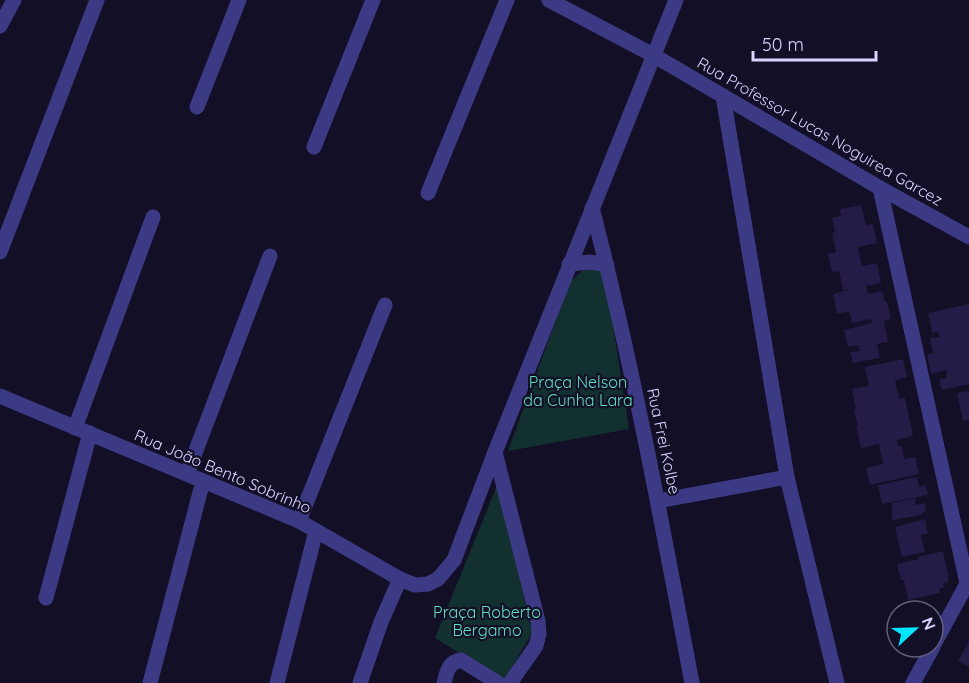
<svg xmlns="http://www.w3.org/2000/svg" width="969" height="683" viewBox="0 0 969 683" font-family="Quicksand,sans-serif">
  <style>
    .green { fill: #12302f }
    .building { fill: #241b47 }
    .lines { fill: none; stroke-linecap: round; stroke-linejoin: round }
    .street { stroke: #3d3a85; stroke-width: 15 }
    .labels { text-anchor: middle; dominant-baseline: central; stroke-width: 4.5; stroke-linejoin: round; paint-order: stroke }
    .street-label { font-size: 16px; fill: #d9d4ff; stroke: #130f26 }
    .park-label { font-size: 16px; fill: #5fe0c0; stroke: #130f26 }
  </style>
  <rect width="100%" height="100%" fill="#130f26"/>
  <g class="green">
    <path d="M592,267L605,273L629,429L508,451L570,282L582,271Z"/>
    <path d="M498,483L532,633L504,681L435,638Z"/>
  </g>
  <g class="building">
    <path d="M861,205L866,225L873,224L877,243L858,247L862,266L877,263L881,283L866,286L868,294L882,291L885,302H887L891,319L884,321L888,342L877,344L880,358L853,363L850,352L860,351L858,345L848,347L844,330L872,323L871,319L852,323L849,311L837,314L833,294L851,289L843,290L839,271L832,272L828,254L836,252L832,233L835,232L832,218L841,216L840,209Z"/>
    <path d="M969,304V384L942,390L939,379L947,378L946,370L931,374L927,354L940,351L933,352L930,338L940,337L938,332L932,333L928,313Z"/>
    <path d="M903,359L907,377L895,380L899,399L905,398L913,436L897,440L898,446H902L904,459L915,457L919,474L870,485L866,468L883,464L879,444L861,448L856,427H858L854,409H856L852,389L869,386L865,367Z"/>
    <path d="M969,391V420L963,421L957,393Z"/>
    <path d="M917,477L919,487L926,485L928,495L882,504L878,485Z"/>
    <path d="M916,498L915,505L925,503L926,512L922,513V515L892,520V503Z"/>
    <path d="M925,519L928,534L921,535L925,552L902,557L895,527Z"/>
    <path d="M943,551L949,581L943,583L944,588L939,589L940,593L908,600L904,580H901L897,564L919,559L918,557Z"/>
    <path d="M969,641V667L958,661Z"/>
  </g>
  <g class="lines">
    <g class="street">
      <path d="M549,0L653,55L880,188L969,237"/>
      <path d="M0,26L14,0"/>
      <path d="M723,96L787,477L837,683"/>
      <path d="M197,107L239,0"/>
      <path d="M314,147L373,0"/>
      <path d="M880,188L967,583"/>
      <path d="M428,193L507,0"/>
      <path d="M592,208C633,365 662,524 692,683"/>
      <path d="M0,252L97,0"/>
      <path d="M569,264L591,262L607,265"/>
      <path d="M0,396L299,521L400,579L415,585L428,584L438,579L454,560L495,452L676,0"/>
      <path d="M75,428L153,217"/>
      <path d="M495,452L538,621L539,634L536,646L510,683"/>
      <path d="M187,474L270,256"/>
      <path d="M658,501L787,477"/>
      <path d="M299,521L385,305"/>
      <path d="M46,598L90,433"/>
      <path d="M933,646L969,580"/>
      <path d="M150,683L203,481"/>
      <path d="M277,683L316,531"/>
      <path d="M360,683L381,622L400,579"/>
      <path d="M444,683C447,672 448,662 461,660L498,683"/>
      <path d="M913,683L933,647"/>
    </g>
  </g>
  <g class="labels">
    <g class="street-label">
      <text transform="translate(820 131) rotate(30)">Rua Professor Lucas Noguirea Garcez</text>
      <text transform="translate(664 441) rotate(78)">Rua Frei Kolbe</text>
      <text transform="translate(223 471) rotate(23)">Rua João Bento Sobrinho</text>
    </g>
    <g class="park-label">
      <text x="578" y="382">Praça Nelson<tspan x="578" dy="18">da Cunha Lara</tspan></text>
      <text x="487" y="612">Praça Roberto<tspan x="487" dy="18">Bergamo</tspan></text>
    </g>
  </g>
  <g transform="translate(915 629) rotate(68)"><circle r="28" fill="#130f26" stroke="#625e7d" stroke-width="1.5"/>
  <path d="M0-4.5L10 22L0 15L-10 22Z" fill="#00e5ff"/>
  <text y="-9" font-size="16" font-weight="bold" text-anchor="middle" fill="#d9d4ff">N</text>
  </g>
  <path d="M753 51v9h123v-9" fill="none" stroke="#d9d4ff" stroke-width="3"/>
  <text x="762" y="51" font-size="18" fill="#d9d4ff" stroke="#130f26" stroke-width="4.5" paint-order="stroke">50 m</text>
</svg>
